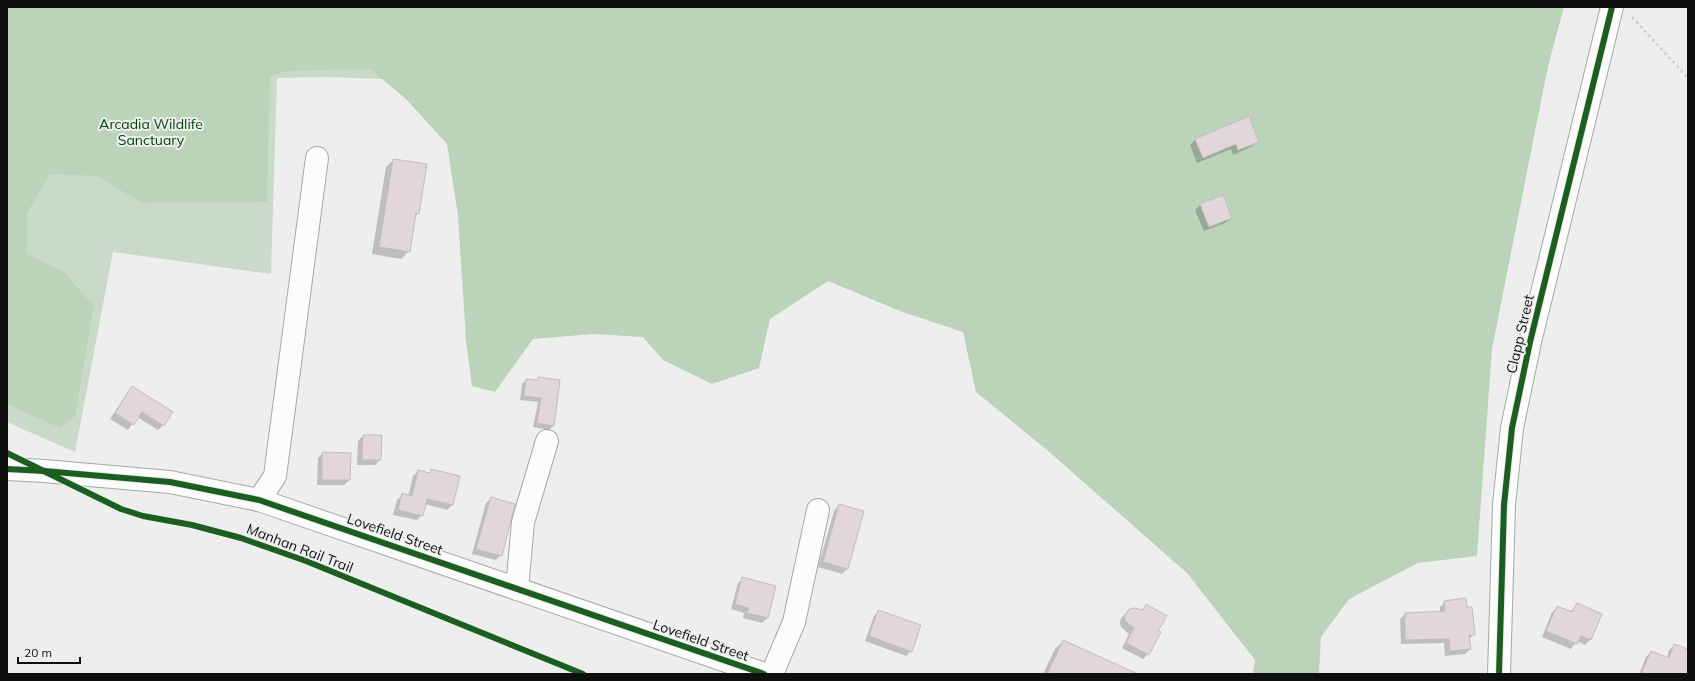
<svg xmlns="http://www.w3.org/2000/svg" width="1695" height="681" viewBox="0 0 1695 681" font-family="Mulish,sans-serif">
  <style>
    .green { fill: #c9dbc8 }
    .forest { fill: #bbd4b9 }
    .shadow { fill: #0003 }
    .building { fill: #e2d6da; stroke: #bfbfbf }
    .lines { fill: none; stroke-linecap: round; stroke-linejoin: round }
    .minor-casing { stroke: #a7a7a7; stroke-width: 24 }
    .path { stroke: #cecece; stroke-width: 2.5; stroke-dasharray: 3 3; stroke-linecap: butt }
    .minor { stroke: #fcfcfc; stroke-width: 22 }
    .cycleway-casing { stroke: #edeeef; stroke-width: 8 }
    .cycleway { stroke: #1b5e20; stroke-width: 6 }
    .labels { text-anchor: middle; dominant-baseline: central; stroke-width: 4; stroke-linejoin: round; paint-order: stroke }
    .park-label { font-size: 14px; fill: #004401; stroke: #edeeef }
    .street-label { font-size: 14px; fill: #0f0f10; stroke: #edeeef }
  </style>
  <rect width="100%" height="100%" fill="#eee"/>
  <path class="green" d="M7,7L585,87L327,77L277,78L271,274L113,252L75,452L7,422Z"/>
  <path class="forest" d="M7,7H1564L1548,66L1492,349L1477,556L1418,563L1349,599L1321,637L1319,674H1253L1255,660L1187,573L1047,450L976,392L963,332L900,311L828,281L770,319L759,368L712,384L663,360L643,337L593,334L533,339L495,392L472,386L466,341L458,215L447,144L406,99L370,69L286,71L270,76L267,202L142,203L97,176L50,174L27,213V254L64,272L94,306L75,416L60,428L7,404Z"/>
  <g class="shadow">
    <path d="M1248,118L1258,141L1253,146L1233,155L1231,149L1197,163L1190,145L1195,140Z"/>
    <path d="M393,160L418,213L414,217L409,251L401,259L372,254L386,167Z"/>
    <path d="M1200,205L1231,218L1225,223L1204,231L1195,210Z"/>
    <path d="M539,378L554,425L549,430L533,427L538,402L520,400L522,384L526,380L536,381Z"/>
    <path d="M132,388L163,425L158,430L137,417L128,430L110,419L127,393Z"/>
    <path d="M363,436H380V460L375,465H357L358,441Z"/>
    <path d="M323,453L350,454L349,480L344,485H317L318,458Z"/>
    <path d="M432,470L452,505L447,510L425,504L422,515L417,520L393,515L397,500L402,495L408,496L413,476L418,471L429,473Z"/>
    <path d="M491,498L501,555L496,560L472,554L486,503Z"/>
    <path d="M839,505L863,512L847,569L842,574L818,567L834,511Z"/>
    <path d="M743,578L775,587L767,618L762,623L743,618L744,613L731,609L738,583Z"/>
    <path d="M1445,602L1466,609L1474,634L1469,639L1470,649L1465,654L1445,656L1444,643L1401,644L1400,619L1405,614L1440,612V607Z"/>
    <path d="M1577,604L1601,614L1590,640L1585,645L1577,641L1571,649L1542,637L1552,612L1558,607L1570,612Z"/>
    <path d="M1146,605L1157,631L1148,654L1143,659L1122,648L1129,634L1121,627L1120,623L1121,618L1126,613L1134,609L1141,611Z"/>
    <path d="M879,611L911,651L906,656L865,641L874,616Z"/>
    <path d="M1063,641L1108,674H1043L1055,649Z"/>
    <path d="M1675,645L1688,650V674H1639L1646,657L1651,652L1667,658L1669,650Z"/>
  </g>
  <g class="building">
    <path d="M1249,116L1259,142L1238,150L1236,144L1203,158L1195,139Z"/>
    <path d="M393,159L427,164L419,214L416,213L410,252L379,247Z"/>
    <path d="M1223,195L1232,218L1209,227L1200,204Z"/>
    <path d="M538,377L560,380L554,426L537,423L541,398L524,396L526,379L538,380Z"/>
    <path d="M132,386L173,412L164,426L142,412L134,425L115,413Z"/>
    <path d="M363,435H382L381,460H362Z"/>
    <path d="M322,452L351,453L350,480H322Z"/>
    <path d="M431,469L460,476L453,505L427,499L423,516L398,510L402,493L412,496L418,470L430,473Z"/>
    <path d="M491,497L515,504L502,556L476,549Z"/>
    <path d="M839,504L864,511L848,569L823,562Z"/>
    <path d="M742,577L776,586L768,618L747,613L749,608L735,604Z"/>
    <path d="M1466,598L1467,607H1472L1475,635H1469L1471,649L1450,651L1449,639L1405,640V613L1445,611L1444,601Z"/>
    <path d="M1577,603L1602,614L1591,640L1581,636L1577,644L1546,631L1557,606L1572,612Z"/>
    <path d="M1146,604L1167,616L1158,631L1161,632L1149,655L1126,643L1134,628L1126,622L1124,617L1129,609L1134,608L1143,610Z"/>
    <path d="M878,610L921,625L912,652L869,636Z"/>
    <path d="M1063,640L1138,674H1047Z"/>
    <path d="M1674,644L1688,649V674H1641L1651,651L1669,658Z"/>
  </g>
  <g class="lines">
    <g class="minor-casing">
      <g id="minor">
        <path d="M7,469L44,471L170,482L259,500L764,674"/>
        <path d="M259,500L275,476L317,158"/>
        <path d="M517,589L523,522L547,441"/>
        <path d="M772,674L794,622L818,510"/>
        <path d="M1499,674L1504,505L1512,428L1530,342L1612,7"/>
      </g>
    </g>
    <path class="path" d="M1632,17L1688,78"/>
    <use href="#minor" class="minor"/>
    <g class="cycleway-casing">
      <g id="cycleway">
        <path d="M7,453L121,509L143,516L192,525L241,538L306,561L583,674"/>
        <path d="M7,469L44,471L170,482L259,500L764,674"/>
        <path d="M1499,674L1504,505L1512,428L1530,342L1612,7"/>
      </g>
    </g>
    <use href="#cycleway" class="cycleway"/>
  </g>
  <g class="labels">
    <g class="park-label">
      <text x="151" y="124">Arcadia Wildlife<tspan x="151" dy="16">Sanctuary</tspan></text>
    </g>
    <g class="street-label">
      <text transform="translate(1520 334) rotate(-77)">Clapp Street</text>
      <text transform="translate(395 534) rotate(19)">Lovefield Street</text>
      <text transform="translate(300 548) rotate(21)">Manhan Rail Trail</text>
      <text transform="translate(701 640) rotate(19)">Lovefield Street</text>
    </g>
  </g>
  <rect width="1695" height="681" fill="none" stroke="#0f0f10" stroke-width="16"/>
  <path d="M18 657v6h62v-6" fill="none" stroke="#0f0f10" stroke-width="2"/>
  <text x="24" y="657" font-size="12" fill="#0f0f10" stroke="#edeeef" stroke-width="3" paint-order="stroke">20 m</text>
</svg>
